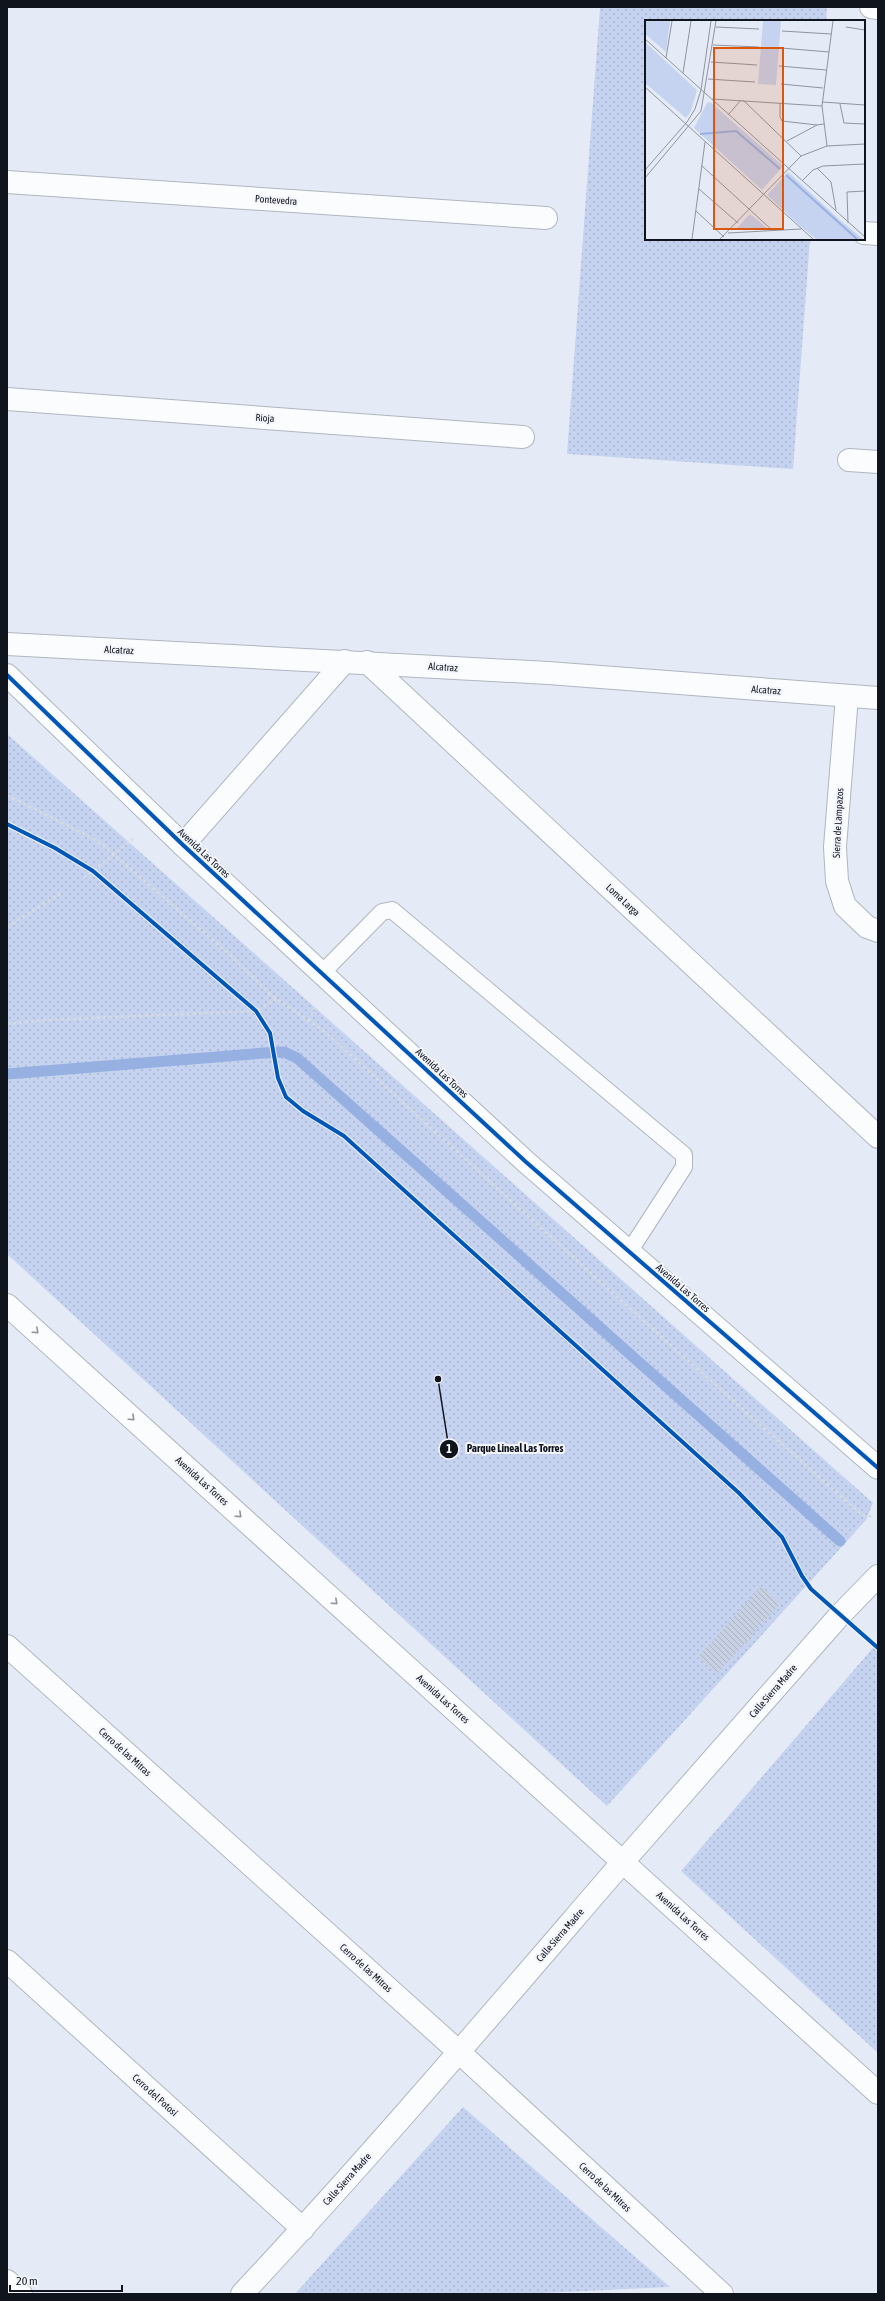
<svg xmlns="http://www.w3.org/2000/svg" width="885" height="2301" viewBox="0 0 885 2301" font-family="'Asap Condensed',sans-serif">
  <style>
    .park { fill: url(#park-dots) }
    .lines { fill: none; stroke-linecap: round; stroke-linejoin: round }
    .stream { stroke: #97b0e2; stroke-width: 11 }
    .building { fill: url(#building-back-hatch) }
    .lane-casing { stroke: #b0b6bf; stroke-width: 18 }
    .street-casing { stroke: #b0b6bf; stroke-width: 24 }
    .secondary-casing { stroke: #b0b6bf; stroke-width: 24 }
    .path { stroke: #d8dbde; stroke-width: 2.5; stroke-dasharray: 3 3; stroke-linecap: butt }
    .lane { stroke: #fbfcfe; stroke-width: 16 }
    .street { stroke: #fbfcfe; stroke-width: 22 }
    .secondary { stroke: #fbfcfe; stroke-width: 22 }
    .cycleway-casing { stroke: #f3f5fb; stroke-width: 6 }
    .cycleway { stroke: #0057b8; stroke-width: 4 }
    .oneway { stroke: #919499 }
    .labels { text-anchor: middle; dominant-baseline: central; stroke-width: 4; stroke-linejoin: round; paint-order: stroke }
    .street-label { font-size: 10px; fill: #0f141d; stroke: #f3f5fb }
    .inset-river { fill: none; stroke: #97b0e2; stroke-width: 2 }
    .inset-road { fill: none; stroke: #8f959f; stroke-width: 1 }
    .view { fill: #dd560d; fill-opacity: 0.15; stroke: #dd560d; stroke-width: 2 }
    .inset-edge { fill: none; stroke: #0f141d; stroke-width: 2 }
    .leader { fill: none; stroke: #0f141d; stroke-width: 1.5 }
    .callout-dot { fill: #0f141d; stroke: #f3f5fb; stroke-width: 1.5 }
    .mark-label { font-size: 12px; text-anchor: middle; font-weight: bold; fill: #fff }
    .callout-label { font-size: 11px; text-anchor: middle; font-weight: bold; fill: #0f141d; stroke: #f3f5fb; stroke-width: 4; stroke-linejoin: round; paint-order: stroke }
  </style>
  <defs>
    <pattern id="park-dots" width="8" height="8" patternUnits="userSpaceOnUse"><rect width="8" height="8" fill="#c5d3f0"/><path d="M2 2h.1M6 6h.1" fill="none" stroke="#a8b4cd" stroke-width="1.8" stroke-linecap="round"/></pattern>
    <pattern id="building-back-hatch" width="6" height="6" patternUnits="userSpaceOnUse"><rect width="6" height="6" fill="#c7d1e3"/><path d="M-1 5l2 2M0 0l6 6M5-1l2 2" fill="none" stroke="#aab3c2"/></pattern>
  </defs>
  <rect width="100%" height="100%" fill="#e5ebf6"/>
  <g class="park">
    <path d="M600,7H827L826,21H646V239H810L793,469L567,454Z"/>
    <path d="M7,734L873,1503L866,1520L607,1806L7,1254Z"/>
    <path d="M878,1642V2053L681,1871Z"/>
    <path d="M463,2107L670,2287L520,2294H295Z"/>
  </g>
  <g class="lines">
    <path class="stream" d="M7,1074L264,1053L284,1052L297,1058L840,1541"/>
  </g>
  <path class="building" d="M761,1586L781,1603L717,1674L698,1657Z"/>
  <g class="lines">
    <g class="lane-casing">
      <path id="lane" d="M322,973L382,912L392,910L684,1155V1167L629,1252"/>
    </g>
    <g class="street-casing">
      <g id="street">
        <path d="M871,7L878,8"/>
        <path d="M7,182L546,218"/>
        <path d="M864,233L878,234"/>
        <path d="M7,399L523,437"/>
        <path d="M849,460L878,462"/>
        <path d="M7,644L548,673L878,698"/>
        <path d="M367,662L878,1137"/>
        <path d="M847,696L835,847L837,881L845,906L867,927L878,931"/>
        <path d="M183,845L345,661"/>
        <path d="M7,1646L459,2052L722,2294"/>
        <path d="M7,1961L303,2229"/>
        <path d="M7,2281L21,2294"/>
        <path d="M242,2294C372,2155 496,2009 621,1864C693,1781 767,1698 840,1615L878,1576"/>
      </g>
    </g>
    <g class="secondary-casing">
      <g id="secondary">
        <path d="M7,675L183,845L526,1162L878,1468"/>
        <path d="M7,1305L878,2093"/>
      </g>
    </g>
    <g class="path">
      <path d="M7,795L92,838L104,846L229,954L272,996L324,1031L354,1058L649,1326L862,1515L874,1517"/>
      <path d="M84,878L133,839"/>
      <path d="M7,927L63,892"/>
      <path d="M309,1021L314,1008"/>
      <path d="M7,1024L45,1020L256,1011L276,999"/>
    </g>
    <use href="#lane" class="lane"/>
    <use href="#street" class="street"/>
    <use href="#secondary" class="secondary"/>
    <g class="cycleway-casing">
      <g id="cycleway">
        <path d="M7,675L183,845L526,1162L878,1468"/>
        <path d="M7,824L55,848L93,871L256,1011L270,1033L278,1078L286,1097L303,1111L344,1136L739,1493L782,1537L802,1576L811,1589L878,1648"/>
      </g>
    </g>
    <use href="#cycleway" class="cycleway"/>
  </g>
  <defs><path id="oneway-chevron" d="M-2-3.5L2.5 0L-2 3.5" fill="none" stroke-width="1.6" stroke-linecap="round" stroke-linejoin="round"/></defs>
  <g class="oneway">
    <use href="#oneway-chevron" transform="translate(36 1331) rotate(42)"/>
    <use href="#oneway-chevron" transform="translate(132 1418) rotate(42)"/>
    <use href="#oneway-chevron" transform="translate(239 1515) rotate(42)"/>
    <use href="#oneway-chevron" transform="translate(335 1602) rotate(42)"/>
  </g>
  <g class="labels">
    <g class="street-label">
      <text transform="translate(276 200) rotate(4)">Pontevedra</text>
      <text transform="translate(265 418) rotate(4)">Rioja</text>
      <text transform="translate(119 650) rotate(3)">Alcatraz</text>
      <text transform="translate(443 667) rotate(4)">Alcatraz</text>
      <text transform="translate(766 690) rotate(4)">Alcatraz</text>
      <text transform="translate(838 823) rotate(-87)">Sierra de Lampazos</text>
      <text transform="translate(204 853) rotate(43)">Avenida Las Torres</text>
      <text transform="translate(623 900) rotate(43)">Loma Larga</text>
      <text transform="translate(442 1073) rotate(43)">Avenida Las Torres</text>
      <text transform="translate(683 1288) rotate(41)">Avenida Las Torres</text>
      <text transform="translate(202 1481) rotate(42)">Avenida Las Torres</text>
      <text transform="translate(773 1691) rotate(-49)">Calle Sierra Madre</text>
      <text transform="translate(443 1699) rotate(42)">Avenida Las Torres</text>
      <text transform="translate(125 1752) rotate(42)">Cerro de las Mitras</text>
      <text transform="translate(683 1916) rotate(42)">Avenida Las Torres</text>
      <text transform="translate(560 1935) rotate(-49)">Calle Sierra Madre</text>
      <text transform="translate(366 1968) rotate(42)">Cerro de las Mitras</text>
      <text transform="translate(155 2095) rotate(42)">Cerro del Potosí</text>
      <text transform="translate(347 2179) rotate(-48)">Calle Sierra Madre</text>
      <text transform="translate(605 2187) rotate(43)">Cerro de las Mitras</text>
    </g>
  </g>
  <g transform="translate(645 20)">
    <rect width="220" height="220" fill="#e5ebf6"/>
    <path d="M0,1H25L21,32L0,14ZM118,1H136L131,65L113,64ZM0,22L52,70L46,91L41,98L0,63ZM65,82L138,146L117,170L49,108L62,83ZM143,152L196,201L218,219H171L155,206L122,175ZM105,194L122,208L91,209Z" fill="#c5d3f0"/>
    <path class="inset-river" d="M55,114L91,111L135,149M141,155L212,219"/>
    <path class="inset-road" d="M71,7L114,9M201,7L220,10M137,11L186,14M0,19L220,217M68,25L114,27M136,28L184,32M21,38L27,1M66,42L112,45M134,46L181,50M38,53L46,1M63,59L110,62M136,64L178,68M0,67L168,219M67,79L177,86M98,80L156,136M177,82L220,85M135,83V97L137,101L172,105M195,84L199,103L220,104M83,95L96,80M142,121L172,105L179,104M182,126L177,86L188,1M57,146L127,210M172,148L186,162L191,190M0,150L42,102L50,89L56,70L66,1M0,158L56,91L71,1M157,161L168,150L178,146L220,144M54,169L93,203M51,191L79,217M203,203L202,172L220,171M83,213L156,209M47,219L60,122M75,219L156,136L182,126L220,124"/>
    <path class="view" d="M69,28H138V209H69Z"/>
    <rect width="220" height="220" class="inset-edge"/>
  </g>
  <path class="leader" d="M438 1379L449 1449"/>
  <g class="callout-dot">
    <circle cx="438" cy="1379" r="4"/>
    <circle cx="449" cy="1449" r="10"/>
  </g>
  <g class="mark-label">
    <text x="449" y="1453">1</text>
  </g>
  <g class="callout-label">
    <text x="515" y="1452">Parque Lineal Las Torres</text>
  </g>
  <rect width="885" height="2301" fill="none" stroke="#0f141d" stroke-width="16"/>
  <path d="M10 2285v6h112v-6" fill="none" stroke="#0f141d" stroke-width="2"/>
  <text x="16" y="2285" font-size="12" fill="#0f141d" stroke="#f3f5fb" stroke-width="3" paint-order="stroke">20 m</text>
</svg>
